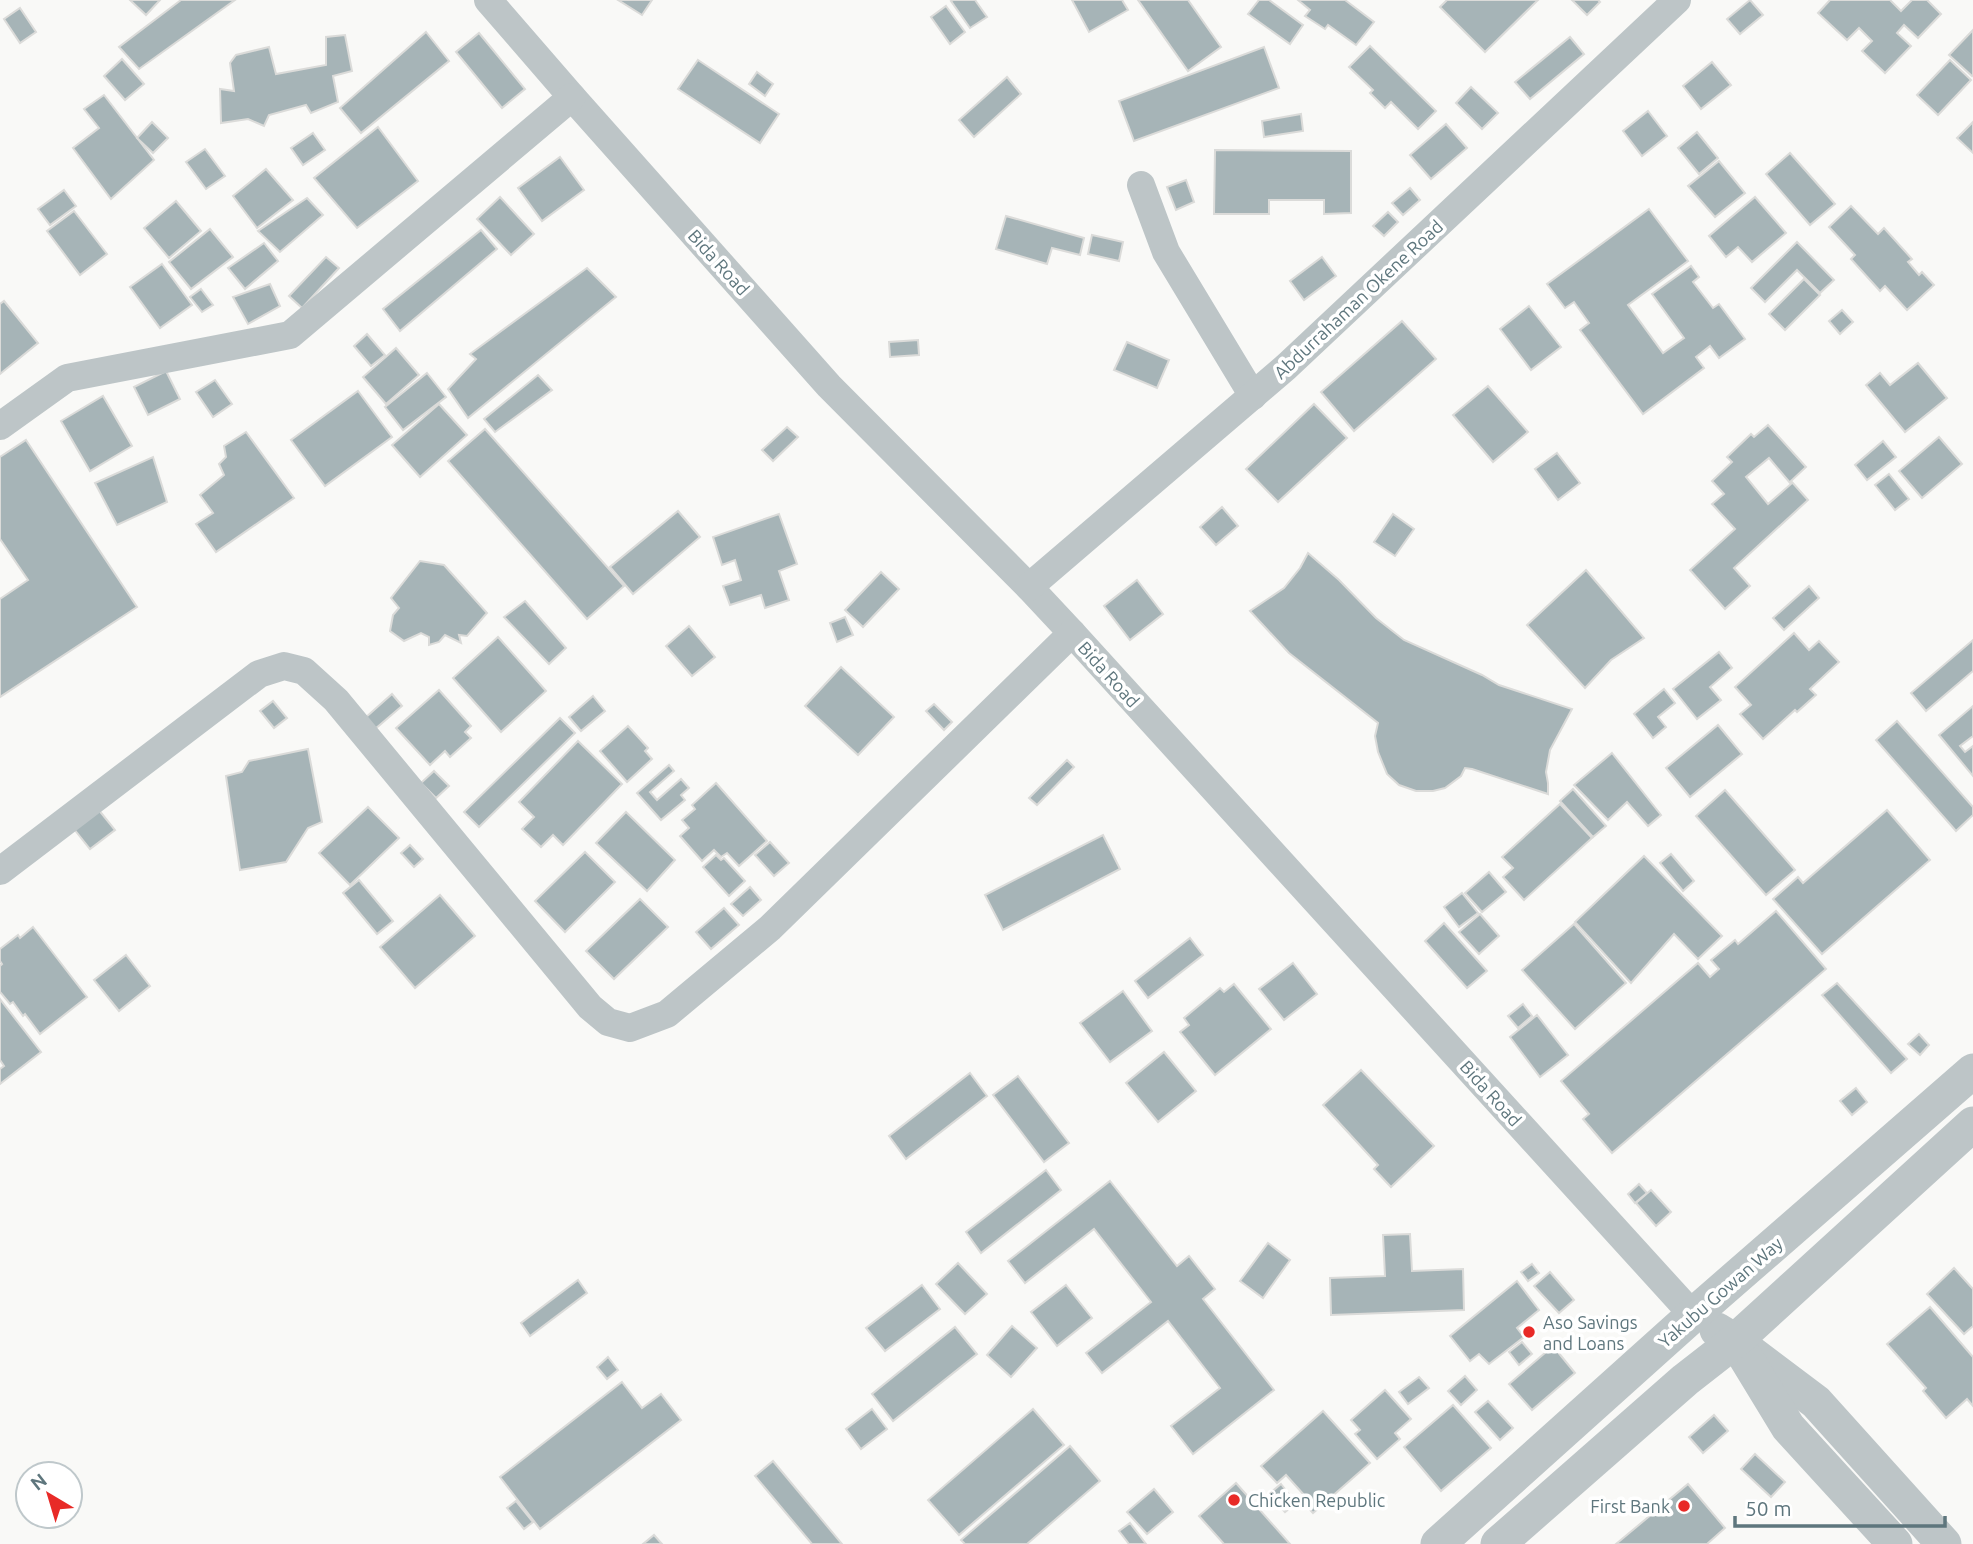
<svg xmlns="http://www.w3.org/2000/svg" width="1973" height="1544" viewBox="0 0 1973 1544" font-family="Ubuntu,sans-serif">
  <style>
    .building { fill: #a6b4b7; stroke: #dbdbd9; stroke-width: 2; fill-rule: evenodd }
    .lines { fill: none; stroke-linecap: round; stroke-linejoin: round }
    .minor { stroke: #bdc5c7; stroke-width: 28 }
    .tertiary { stroke: #bdc5c7; stroke-width: 35 }
    .poi-dot { fill: #e82a27; stroke: #fff; stroke-width: 2.5 }
    .labels { text-anchor: middle; dominant-baseline: central; stroke-width: 7; stroke-linejoin: round; paint-order: stroke }
    .street-label { font-size: 18px; fill: #5e767d; stroke: #fff }
    .poi-label { font-size: 18px; fill: #5e767d; stroke: #fff; text-anchor: start }
  </style>
  <rect width="100%" height="100%" fill="#f9f9f7"/>
  <g class="building">
    <path d="M130,0H160L146,15Z"/>
    <path d="M181,0H235L139,69L119,47Z"/>
    <path d="M618,0H652L642,15Z"/>
    <path d="M953,0H975L987,17L970,28L951,1Z"/>
    <path d="M1072,0H1122L1128,10L1089,32Z"/>
    <path d="M1138,0H1188L1221,47L1188,71Z"/>
    <path d="M1259,0H1269L1303,25L1290,44L1248,14Z"/>
    <path d="M1298,0H1345L1374,22L1356,45L1328,25L1325,29L1305,16L1310,10Z"/>
    <path d="M1447,0H1538L1485,52L1440,7Z"/>
    <path d="M1572,0H1598L1600,2L1587,15Z"/>
    <path d="M1750,0L1763,15L1740,34L1727,19Z"/>
    <path d="M1830,0H1890L1901,11L1912,0H1927L1941,14L1918,38L1904,25L1897,33L1911,46L1885,73L1862,51L1872,41L1859,28L1847,40L1818,13Z"/>
    <path d="M946,6L965,32L950,44L931,17Z"/>
    <path d="M20,8L36,32L20,43L4,19Z"/>
    <path d="M1973,30V75L1972,76L1949,55Z"/>
    <path d="M426,32L449,61L361,133L340,108Z"/>
    <path d="M479,33L525,89L502,108L456,52Z"/>
    <path d="M345,35L352,71L333,76L338,102L311,113L306,105L269,115L264,126L248,119L221,123L220,89L234,91L230,63L236,55L269,47L276,74L326,65V37Z"/>
    <path d="M1570,37L1584,54L1530,99L1515,82Z"/>
    <path d="M1370,46L1436,111L1418,129L1391,102L1385,108L1370,93L1373,90L1349,67Z"/>
    <path d="M1264,47L1279,88L1134,141L1119,101Z"/>
    <path d="M122,59L144,84L125,100L104,76Z"/>
    <path d="M698,60L779,114L760,143L678,89Z"/>
    <path d="M1950,60L1971,80L1938,115L1917,95Z"/>
    <path d="M1712,62L1731,85L1701,109L1683,86Z"/>
    <path d="M757,72L773,84L765,96L749,84Z"/>
    <path d="M1007,77L1021,94L974,137L959,120Z"/>
    <path d="M1471,87L1498,113L1482,129L1456,103Z"/>
    <path d="M104,95L154,160L111,199L73,148L99,128L84,109Z"/>
    <path d="M1648,111L1667,136L1642,156L1623,131Z"/>
    <path d="M1301,114L1303,131L1264,137L1262,121Z"/>
    <path d="M152,122L168,138L153,153L137,138Z"/>
    <path d="M1973,122V153L1957,138Z"/>
    <path d="M1446,124L1467,148L1431,179L1410,155Z"/>
    <path d="M378,127L418,181L357,228L314,178Z"/>
    <path d="M1697,132L1718,158L1699,174L1678,148Z"/>
    <path d="M313,133L325,150L303,165L291,148Z"/>
    <path d="M205,149L225,176L206,189L186,162Z"/>
    <path d="M1215,150L1351,151V213L1324,214V200H1269V214H1214Z"/>
    <path d="M1790,153L1835,204L1810,225L1766,174Z"/>
    <path d="M560,157L584,190L542,221L518,188Z"/>
    <path d="M1719,161L1745,193L1715,217L1688,186Z"/>
    <path d="M266,169L293,200L257,228L233,196Z"/>
    <path d="M1186,180L1194,202L1176,210L1167,187Z"/>
    <path d="M1410,188L1420,200L1403,215L1392,203Z"/>
    <path d="M64,190L76,206L50,225L38,209Z"/>
    <path d="M500,197L534,234L511,255L477,219Z"/>
    <path d="M1755,197L1786,233L1752,262L1738,247L1726,257L1709,236Z"/>
    <path d="M307,198L323,215L280,252L258,231Z"/>
    <path d="M176,201L201,231L169,258L144,228Z"/>
    <path d="M1851,206L1878,234L1884,228L1912,259L1908,262L1919,275L1922,272L1934,285L1907,310L1885,286L1880,291L1851,259L1855,255L1829,227Z"/>
    <path d="M1649,209L1688,261L1628,305L1663,353L1684,338L1652,294L1691,266L1699,277L1693,282L1713,308L1719,304L1745,339L1719,358L1710,346L1696,357L1704,368L1643,414L1580,330L1589,323L1574,302L1565,308L1547,284Z"/>
    <path d="M74,211L107,254L80,275L47,231Z"/>
    <path d="M1388,212L1398,222L1384,236L1373,226Z"/>
    <path d="M1006,216L1084,238L1080,255L1052,248L1047,264L996,249Z"/>
    <path d="M210,229L233,257L191,289L169,262Z"/>
    <path d="M481,230L497,249L400,331L383,309Z"/>
    <path d="M1092,235L1123,242L1119,261L1088,254Z"/>
    <path d="M1797,242L1834,280L1820,293L1797,270L1765,302L1751,288Z"/>
    <path d="M264,243L278,261L245,289L228,268Z"/>
    <path d="M326,257L339,268L302,308L289,296Z"/>
    <path d="M1322,257L1336,276L1304,300L1290,281Z"/>
    <path d="M162,264L192,305L160,328L130,287Z"/>
    <path d="M587,268L616,297L468,418L448,389L476,359L470,354Z"/>
    <path d="M1804,279L1820,295L1785,330L1769,314Z"/>
    <path d="M270,284L280,306L248,324L233,297Z"/>
    <path d="M201,289L213,305L202,312L190,297Z"/>
    <path d="M4,301L38,343L0,374V304Z"/>
    <path d="M1529,306L1561,347L1531,370L1500,329Z"/>
    <path d="M1842,310L1853,322L1840,334L1829,321Z"/>
    <path d="M1402,321L1436,359L1354,431L1321,392Z"/>
    <path d="M367,334L385,355L371,366L354,346Z"/>
    <path d="M918,340L919,355L890,357L889,342Z"/>
    <path d="M1127,342L1169,360L1157,388L1114,370Z"/>
    <path d="M396,348L419,375L386,404L363,377Z"/>
    <path d="M1918,363L1947,398L1905,432L1866,385L1880,373L1890,385Z"/>
    <path d="M166,371L180,399L148,415L134,387Z"/>
    <path d="M427,373L446,397L403,430L385,407Z"/>
    <path d="M538,375L552,390L495,432L484,419Z"/>
    <path d="M215,380L232,404L213,417L196,392Z"/>
    <path d="M1488,386L1528,432L1493,462L1453,415Z"/>
    <path d="M358,391L392,437L325,486L291,440Z"/>
    <path d="M103,396L132,446L90,471L61,421Z"/>
    <path d="M439,404L467,435L420,477L392,445Z"/>
    <path d="M1314,404L1347,438L1278,502L1246,469Z"/>
    <path d="M1768,425L1806,467L1791,481L1808,500L1734,568L1750,586L1725,609L1690,570L1735,529L1712,504L1724,494L1712,481L1732,462L1727,457L1751,434L1754,437ZM1769,458L1791,484L1768,504L1746,477Z"/>
    <path d="M787,427L798,437L773,461L762,450Z"/>
    <path d="M485,429L624,586L587,619L448,461Z"/>
    <path d="M246,432L294,498L216,552L196,524L213,513L200,495L224,475L219,464L226,457L224,446Z"/>
    <path d="M1939,437L1962,464L1922,498L1899,471Z"/>
    <path d="M26,440L137,607L0,697V599L28,580L0,539V457Z"/>
    <path d="M1883,441L1896,457L1867,480L1855,465Z"/>
    <path d="M1557,453L1580,483L1558,500L1535,469Z"/>
    <path d="M153,457L167,502L117,525L95,483Z"/>
    <path d="M1889,474L1909,499L1895,510L1875,485Z"/>
    <path d="M1222,507L1238,526L1216,545L1200,527Z"/>
    <path d="M678,511L700,537L633,594L610,567Z"/>
    <path d="M779,514L797,564L779,571L789,600L765,608L761,595L730,605L723,586L741,580L735,560L722,565L713,537Z"/>
    <path d="M1393,514L1414,529L1395,556L1374,542Z"/>
    <path d="M1308,553L1339,580L1376,618L1404,640L1482,675L1499,685L1572,709L1550,750L1546,772L1548,783V794L1472,769L1465,768L1461,776L1445,788L1433,791H1416L1399,785L1387,774L1378,752L1375,736L1378,723L1289,653L1250,611L1284,588L1300,568Z"/>
    <path d="M420,561L444,565L487,613L467,636L459,635L461,643L445,635L439,642L429,645V637L421,633L404,641L390,631L393,615L399,608L391,598Z"/>
    <path d="M1586,570L1644,638L1611,660L1585,688L1527,625Z"/>
    <path d="M881,572L899,589L863,627L845,610Z"/>
    <path d="M1137,580L1163,614L1130,640L1104,606Z"/>
    <path d="M1809,586L1819,598L1784,630L1773,618Z"/>
    <path d="M525,601L566,648L549,664L504,617Z"/>
    <path d="M845,617L853,635L837,642L830,623Z"/>
    <path d="M689,626L715,657L692,676L666,646Z"/>
    <path d="M1794,633L1809,650L1819,641L1839,662L1810,689L1816,695L1797,712L1795,710L1763,739L1740,714L1751,705L1735,687Z"/>
    <path d="M498,637L546,691L501,732L453,678Z"/>
    <path d="M1973,640V671L1926,711L1911,693Z"/>
    <path d="M1719,652L1732,668L1710,687L1721,700L1697,719L1673,689Z"/>
    <path d="M841,667L894,717L858,755L805,706Z"/>
    <path d="M1664,689L1675,703L1658,717L1666,727L1653,738L1634,714Z"/>
    <path d="M439,690L471,726L465,732L471,738L450,757L445,751L430,765L396,728Z"/>
    <path d="M392,694L402,706L375,729L365,718Z"/>
    <path d="M593,696L605,711L581,731L569,717Z"/>
    <path d="M273,701L287,718L274,728L260,711Z"/>
    <path d="M934,704L952,722L944,730L926,711Z"/>
    <path d="M1973,706V736L1960,746L1965,752L1973,746V776L1939,735Z"/>
    <path d="M560,718L575,733L479,827L464,812Z"/>
    <path d="M1897,721L1973,807V815L1956,831L1876,740Z"/>
    <path d="M1718,725L1742,754L1690,797L1666,768Z"/>
    <path d="M628,726L648,748L645,751L652,759L627,782L600,751Z"/>
    <path d="M578,741L622,784L563,845L553,835L541,847L522,829L534,817L519,802Z"/>
    <path d="M308,749L322,822L308,828L286,862L240,870L226,776L242,772L249,761Z"/>
    <path d="M1612,753L1661,815L1648,826L1627,802L1608,820L1574,785Z"/>
    <path d="M1067,760L1074,767L1037,805L1029,798Z"/>
    <path d="M669,765L674,771L650,792L657,800L681,779L689,788L681,795L685,800L661,820L637,793Z"/>
    <path d="M434,771L449,786L436,798L421,783Z"/>
    <path d="M716,783L767,841L739,866L727,853L721,857L714,850L702,861L680,836L689,828L682,820L695,809L692,805Z"/>
    <path d="M1573,789L1606,826L1593,837L1560,801Z"/>
    <path d="M1725,790L1795,870L1766,895L1696,816Z"/>
    <path d="M1560,804L1592,838L1524,900L1503,877L1513,868L1502,857Z"/>
    <path d="M368,807L399,838L350,885L319,853Z"/>
    <path d="M98,809L115,830L90,849L74,829Z"/>
    <path d="M1887,810L1930,860L1822,954L1773,899L1798,877L1803,883Z"/>
    <path d="M626,812L675,860L647,891L596,843Z"/>
    <path d="M1103,835L1120,869L1003,930L985,895Z"/>
    <path d="M770,842L789,863L774,876L755,855Z"/>
    <path d="M410,845L423,859L414,867L401,853Z"/>
    <path d="M585,852L615,882L565,932L535,901Z"/>
    <path d="M1671,854L1694,881L1683,891L1660,863Z"/>
    <path d="M716,855L721,860L724,858L745,881L729,896L703,867Z"/>
    <path d="M1644,856L1722,936L1698,959L1674,934L1631,983L1575,922Z"/>
    <path d="M1489,872L1506,892L1482,912L1465,893Z"/>
    <path d="M359,880L393,921L377,934L343,893Z"/>
    <path d="M750,887L761,900L743,916L731,904Z"/>
    <path d="M1462,893L1478,913L1459,927L1444,907Z"/>
    <path d="M440,895L475,936L415,988L380,947Z"/>
    <path d="M640,899L668,927L614,979L586,951Z"/>
    <path d="M724,908L739,925L711,949L696,932Z"/>
    <path d="M1776,911L1826,969L1612,1153L1583,1119L1589,1114L1561,1081L1698,963L1710,977L1719,969L1711,960L1735,940L1738,944Z"/>
    <path d="M1480,914L1499,936L1479,954L1459,932Z"/>
    <path d="M1444,923L1487,971L1467,988L1425,941Z"/>
    <path d="M1574,924L1626,983L1575,1029L1522,970Z"/>
    <path d="M33,927L87,997L40,1034L25,1014L23,1016L13,1002L10,1004L0,992V966L2,964L0,961V949L18,935L20,938Z"/>
    <path d="M1190,938L1203,955L1148,998L1135,981Z"/>
    <path d="M126,955L150,986L119,1011L94,980Z"/>
    <path d="M1293,963L1317,994L1284,1020L1259,989Z"/>
    <path d="M1837,983L1907,1059L1891,1073L1822,995Z"/>
    <path d="M1234,984L1271,1029L1215,1075L1180,1032L1189,1025L1184,1018L1220,988L1224,992Z"/>
    <path d="M1123,991L1152,1031L1110,1062L1080,1023Z"/>
    <path d="M0,999L41,1052L0,1084V1069L4,1066L0,1060Z"/>
    <path d="M1523,1004L1532,1016L1518,1028L1508,1016Z"/>
    <path d="M1537,1015L1568,1055L1540,1077L1510,1037Z"/>
    <path d="M1919,1034L1929,1045L1920,1055L1908,1044Z"/>
    <path d="M1164,1052L1196,1091L1158,1122L1126,1083Z"/>
    <path d="M1361,1070L1434,1146L1391,1187L1374,1169L1378,1165L1323,1105Z"/>
    <path d="M970,1073L987,1096L906,1159L889,1136Z"/>
    <path d="M1018,1076L1069,1143L1044,1162L993,1095Z"/>
    <path d="M1856,1088L1867,1102L1852,1115L1840,1101Z"/>
    <path d="M1046,1170L1061,1190L981,1253L966,1232Z"/>
    <path d="M1110,1181L1177,1266L1189,1256L1215,1289L1203,1299L1274,1390L1193,1454L1171,1426L1220,1388L1168,1321L1102,1373L1086,1353L1151,1302L1094,1229L1025,1283L1008,1261Z"/>
    <path d="M1639,1184L1647,1193L1635,1203L1628,1194Z"/>
    <path d="M1651,1190L1671,1212L1656,1226L1636,1203Z"/>
    <path d="M1410,1234L1412,1271L1463,1269L1464,1310L1331,1315L1330,1278L1385,1276L1383,1235Z"/>
    <path d="M1268,1243L1290,1260L1263,1298L1240,1281Z"/>
    <path d="M958,1263L987,1294L965,1314L936,1284Z"/>
    <path d="M1532,1264L1539,1273L1528,1281L1521,1272Z"/>
    <path d="M1954,1268L1973,1289V1326L1964,1334L1927,1294Z"/>
    <path d="M1550,1272L1574,1300L1559,1313L1534,1286Z"/>
    <path d="M578,1280L587,1293L530,1336L521,1323Z"/>
    <path d="M1517,1281L1539,1310L1517,1328L1524,1337L1489,1364L1479,1354L1470,1361L1450,1336Z"/>
    <path d="M922,1285L940,1309L885,1351L866,1328Z"/>
    <path d="M1066,1285L1092,1318L1057,1346L1031,1312Z"/>
    <path d="M1930,1307L1973,1357V1406L1967,1399L1946,1418L1923,1391L1926,1388L1887,1344Z"/>
    <path d="M1012,1326L1037,1348L1011,1377L987,1355Z"/>
    <path d="M955,1327L977,1354L893,1421L872,1394Z"/>
    <path d="M1522,1342L1532,1354L1519,1365L1509,1352Z"/>
    <path d="M1553,1346L1575,1373L1532,1410L1509,1384Z"/>
    <path d="M608,1357L618,1370L607,1379L597,1367Z"/>
    <path d="M1465,1376L1477,1390L1461,1405L1448,1391Z"/>
    <path d="M1419,1377L1429,1388L1408,1404L1399,1392Z"/>
    <path d="M622,1382L642,1408L661,1394L681,1420L540,1529L500,1477Z"/>
    <path d="M1385,1390L1411,1419L1395,1433L1400,1439L1377,1459L1355,1434L1360,1430L1351,1420Z"/>
    <path d="M1488,1401L1513,1428L1500,1440L1475,1412Z"/>
    <path d="M1453,1405L1491,1448L1441,1491L1404,1447Z"/>
    <path d="M872,1409L887,1429L861,1449L846,1429Z"/>
    <path d="M1033,1409L1064,1445L959,1535L928,1500Z"/>
    <path d="M1323,1411L1370,1463L1313,1513L1301,1500L1305,1496L1286,1475L1277,1483L1261,1466Z"/>
    <path d="M1714,1415L1728,1431L1703,1453L1689,1437Z"/>
    <path d="M1070,1446L1100,1481L1027,1544H965L961,1540Z"/>
    <path d="M1755,1454L1785,1482L1771,1497L1741,1469Z"/>
    <path d="M773,1461L842,1544H812L755,1476Z"/>
    <path d="M1236,1483L1290,1544H1224L1199,1516Z"/>
    <path d="M1281,1484L1296,1503L1285,1512L1269,1494Z"/>
    <path d="M1688,1484L1725,1528L1707,1544H1616Z"/>
    <path d="M1154,1489L1173,1512L1147,1534L1127,1512Z"/>
    <path d="M516,1501L533,1522L524,1529L507,1508Z"/>
    <path d="M1130,1523L1146,1544H1129L1119,1531Z"/>
    <path d="M654,1535L662,1544H643Z"/>
  </g>
  <g class="lines">
    <g class="minor">
      <path d="M488,0L572,97L829,386L1029,587L1072,633L1693,1315"/>
      <path d="M1141,185L1166,252L1253,396"/>
      <path d="M0,426L67,378L290,335L572,97"/>
      <path d="M1029,587L1286,367L1677,0"/>
      <path d="M0,871L259,674L284,666L304,671L336,700L590,1007L608,1022L630,1028L667,1014L770,928L1072,633"/>
    </g>
    <g class="tertiary">
      <path d="M1717,1330L1735,1341L1816,1402L1944,1544"/>
      <path d="M1746,1358L1788,1427L1895,1544"/>
      <path d="M1438,1544L1693,1315L1973,1071"/>
      <path d="M1498,1544L1685,1380L1735,1341L1973,1124"/>
    </g>
  </g>
  <g class="poi-dot">
    <circle cx="1529" cy="1332" r="7"/>
    <circle cx="1234" cy="1500" r="7"/>
    <circle cx="1684" cy="1506" r="7"/>
  </g>
  <g class="labels">
    <g class="street-label">
      <text transform="translate(719 262) rotate(48)">Bida Road</text>
      <text transform="translate(1358 299) rotate(-43)">Abdurrahaman Okene Road</text>
      <text transform="translate(1109 674) rotate(48)">Bida Road</text>
      <text transform="translate(1491 1093) rotate(48)">Bida Road</text>
      <text transform="translate(1720 1292) rotate(-41)">Yakubu Gowan Way</text>
    </g>
    <g class="poi-label">
      <text x="1543" y="1322">Aso Savings<tspan x="1543" dy="21">and Loans</tspan></text>
      <text x="1248" y="1500">Chicken Republic</text>
      <text x="1670" y="1506" text-anchor="end">First Bank</text>
    </g>
  </g>
  <g transform="translate(49 1495) rotate(322)"><circle r="33" fill="#ffffff" stroke="#bfc8cb" stroke-width="2"/>
  <path d="M0-5L12 26L0 18L-12 26Z" fill="#e82a27"/>
  <text y="-10" font-size="19" font-weight="bold" text-anchor="middle" fill="#5e767d">N</text>
  </g>
  <path d="M1735 1516v10h210v-10" fill="none" stroke="#5e767d" stroke-width="3.5"/>
  <text x="1745" y="1516" font-size="21" fill="#5e767d" stroke="#ffffff" stroke-width="5" paint-order="stroke">50 m</text>
</svg>
